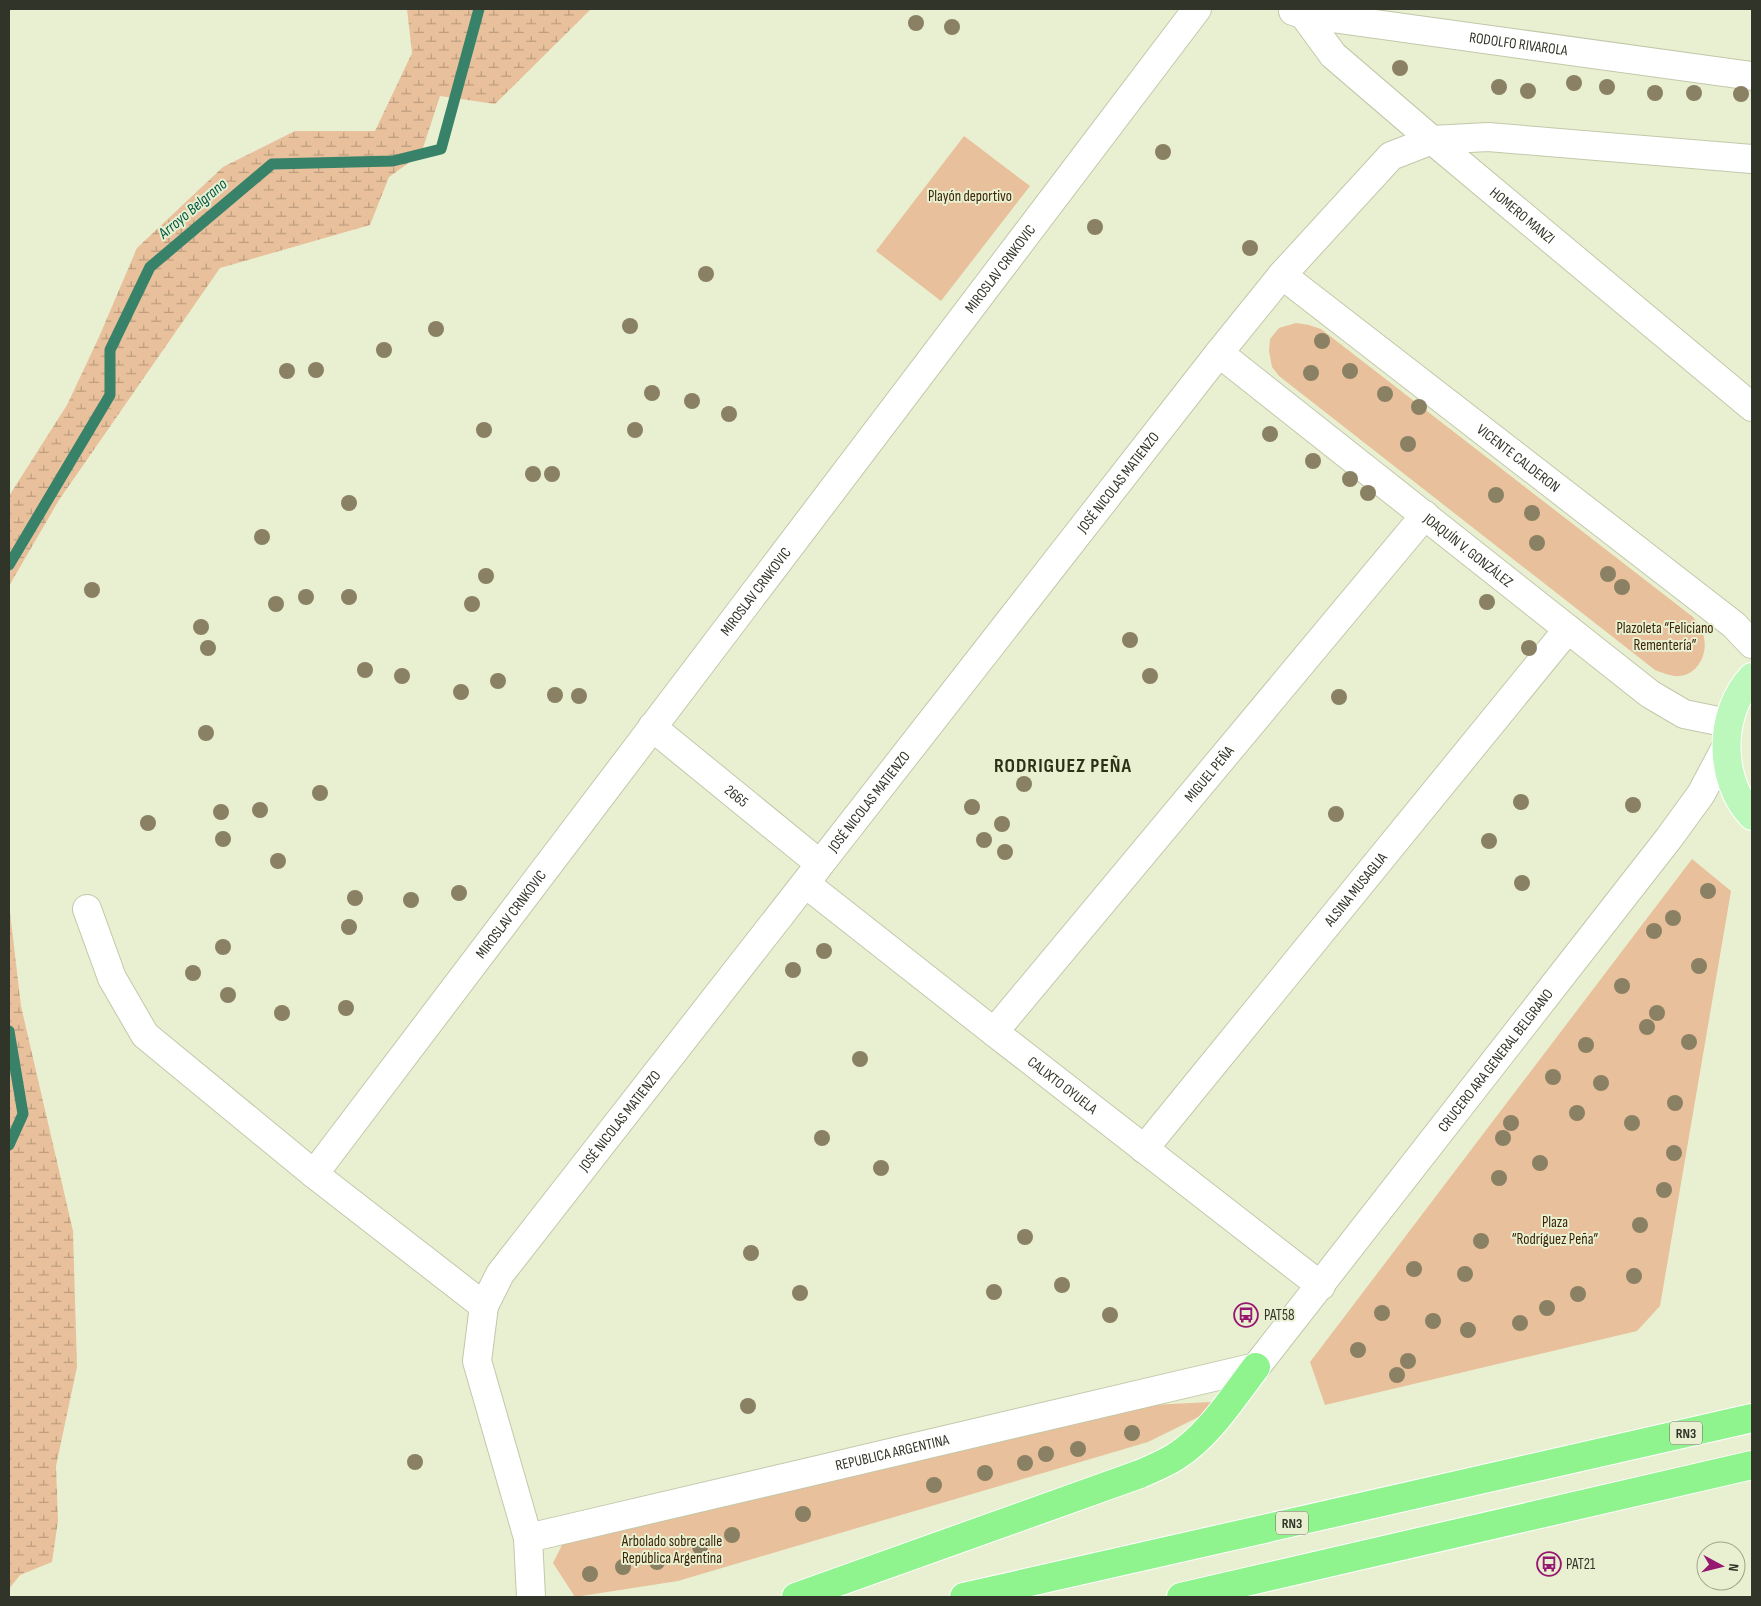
<svg xmlns="http://www.w3.org/2000/svg" width="1761" height="1606" viewBox="0 0 1761 1606" font-family="'Sofia Sans Condensed',sans-serif">
  <style>
    .wetland { fill: url(#wetland-marsh) }
    .park { fill: #e8c09b }
    .lines { fill: none; stroke-linecap: round; stroke-linejoin: round }
    .stream { stroke: #378269; stroke-width: 11 }
    .street-casing { stroke: #c2c8aa; stroke-width: 30 }
    .secondary-casing { stroke: #c2c8aa; stroke-width: 30 }
    .primary-casing { stroke: #fff; stroke-width: 30 }
    .highway-casing { stroke: #fff; stroke-width: 30 }
    .street { stroke: #fff; stroke-width: 28 }
    .secondary { stroke: #fff; stroke-width: 28 }
    .primary { stroke: #bcf8bb; stroke-width: 28 }
    .highway { stroke: #8ff38e; stroke-width: 28 }
    .tree { fill: #8a8063 }
    .labels { text-anchor: middle; dominant-baseline: central; stroke-width: 4; stroke-linejoin: round; paint-order: stroke }
    .shield { fill: #e9f0d1; stroke: #686c5b; stroke-width: 1 }
    .shield-label { font-size: 14px; font-weight: bold; fill: #313428 }
    .street-label { font-size: 15px; fill: #313428; stroke: #e9f0d1 }
    .park-label { font-size: 15px; fill: #3d2409; stroke: #e9f0d1 }
    .poi-label { font-size: 15px; fill: #313428; stroke: #e9f0d1; text-anchor: start }
    .water-label { font-size: 16px; font-style: italic; fill: #015a46; stroke: #e9f0d1 }
    .district-label { font-size: 20px; font-weight: bold; letter-spacing: 1px; fill: #2b3017; stroke: #e9f0d1 }
  </style>
  <defs>
    <pattern id="wetland-marsh" width="20" height="14" patternUnits="userSpaceOnUse" patternTransform="scale(1.25)"><rect width="20" height="14" fill="#e8c09b"/><path d="M1 5h8M5 5V1M11 12h8M15 12V8" fill="none" stroke="#bd9d7e"/></pattern>
  </defs>
  <rect width="100%" height="100%" fill="#e9f0d1"/>
  <g class="wetland">
    <path d="M407,9H591L495,104L440,96L421,154L389,177L370,225L220,268L59,500L9,586V496L67,405L99,337L137,248L223,167L295,131H375L412,53Z"/>
    <path d="M9,904L21,1006L73,1231L77,1367L56,1466L58,1521L52,1562L20,1575L9,1589Z"/>
  </g>
  <g class="park">
    <path d="M964,136L1030,186L941,301L876,251Z"/>
    <path d="M1296,323L1309,325L1321,329L1693,617C1698,624 1703,630 1704,638C1708,657 1695,678 1674,676C1668,675 1661,672 1655,670L1279,376L1272,367L1269,351L1270,339L1279,328Z"/>
    <path d="M1692,859L1731,891L1660,1306L1637,1331L1325,1405L1310,1362Z"/>
    <path d="M1231,1401L1148,1442L678,1581L575,1597L553,1563L564,1541L1151,1405Z"/>
  </g>
  <g class="lines">
    <g class="stream">
      <path d="M9,565L110,395V350L150,267L272,164L393,161L441,149L479,9"/>
      <path d="M9,1031L23,1114L9,1145"/>
    </g>
    <g class="street-casing">
      <g id="street">
        <path id="s1" d="M1293,11L1303,14L1752,76"/>
        <path id="s2" d="M1303,14L1333,55L1432,140L1752,407"/>
        <path id="s3" d="M1282,275L1734,625L1752,644"/>
        <path id="s4" d="M1219,353L1650,694L1684,714L1728,723"/>
        <path id="s5" d="M652,727L820,864"/>
        <path id="s6" d="M806,884L994,1032L1321,1286"/>
        <path d="M87,909L112,978L145,1035L314,1174L484,1306"/>
        <path id="s7" d="M994,1032L1425,515"/>
        <path id="s8" d="M1144,1149L1568,629"/>
        <path id="s9" d="M314,1174L1197,9"/>
        <path id="s10" d="M528,1538L1256,1367"/>
        <path id="s11" d="M531,1597L528,1538L477,1361L484,1306L500,1274L1219,353L1282,275L1391,156L1432,140L1488,137L1752,159"/>
      </g>
    </g>
    <g class="secondary-casing">
      <g id="secondary">
        <path id="s12" d="M1256,1367L1669,838L1701,794L1726,747"/>
      </g>
    </g>
    <g class="primary-casing">
      <path id="primary" d="M1752,677C1718,713 1718,780 1752,816"/>
    </g>
    <g class="highway-casing">
      <g id="highway">
        <path d="M796,1597L1140,1474C1151,1469 1164,1464 1175,1457C1208,1437 1233,1397 1256,1367"/>
        <path d="M964,1597L1752,1418"/>
        <path d="M1181,1597L1752,1465"/>
      </g>
    </g>
    <use href="#street" class="street"/>
    <use href="#secondary" class="secondary"/>
    <use href="#primary" class="primary"/>
    <use href="#highway" class="highway"/>
  </g>
  <g class="tree">
    <circle cx="916" cy="23" r="8"/>
    <circle cx="952" cy="27" r="8"/>
    <circle cx="1400" cy="68" r="8"/>
    <circle cx="1574" cy="83" r="8"/>
    <circle cx="1499" cy="87" r="8"/>
    <circle cx="1607" cy="87" r="8"/>
    <circle cx="1528" cy="91" r="8"/>
    <circle cx="1655" cy="93" r="8"/>
    <circle cx="1694" cy="93" r="8"/>
    <circle cx="1741" cy="94" r="8"/>
    <circle cx="1163" cy="152" r="8"/>
    <circle cx="1095" cy="227" r="8"/>
    <circle cx="1250" cy="248" r="8"/>
    <circle cx="706" cy="274" r="8"/>
    <circle cx="630" cy="326" r="8"/>
    <circle cx="436" cy="329" r="8"/>
    <circle cx="1322" cy="341" r="8"/>
    <circle cx="384" cy="350" r="8"/>
    <circle cx="316" cy="370" r="8"/>
    <circle cx="287" cy="371" r="8"/>
    <circle cx="1350" cy="371" r="8"/>
    <circle cx="1311" cy="373" r="8"/>
    <circle cx="652" cy="393" r="8"/>
    <circle cx="1385" cy="394" r="8"/>
    <circle cx="692" cy="401" r="8"/>
    <circle cx="1419" cy="407" r="8"/>
    <circle cx="729" cy="414" r="8"/>
    <circle cx="484" cy="430" r="8"/>
    <circle cx="635" cy="430" r="8"/>
    <circle cx="1270" cy="434" r="8"/>
    <circle cx="1408" cy="444" r="8"/>
    <circle cx="1313" cy="461" r="8"/>
    <circle cx="533" cy="474" r="8"/>
    <circle cx="552" cy="474" r="8"/>
    <circle cx="1350" cy="479" r="8"/>
    <circle cx="1368" cy="493" r="8"/>
    <circle cx="1496" cy="495" r="8"/>
    <circle cx="349" cy="503" r="8"/>
    <circle cx="1532" cy="513" r="8"/>
    <circle cx="262" cy="537" r="8"/>
    <circle cx="1537" cy="543" r="8"/>
    <circle cx="1608" cy="574" r="8"/>
    <circle cx="486" cy="576" r="8"/>
    <circle cx="1622" cy="587" r="8"/>
    <circle cx="92" cy="590" r="8"/>
    <circle cx="306" cy="597" r="8"/>
    <circle cx="349" cy="597" r="8"/>
    <circle cx="1487" cy="602" r="8"/>
    <circle cx="276" cy="604" r="8"/>
    <circle cx="472" cy="604" r="8"/>
    <circle cx="201" cy="627" r="8"/>
    <circle cx="1130" cy="640" r="8"/>
    <circle cx="208" cy="648" r="8"/>
    <circle cx="1529" cy="648" r="8"/>
    <circle cx="365" cy="670" r="8"/>
    <circle cx="402" cy="676" r="8"/>
    <circle cx="1150" cy="676" r="8"/>
    <circle cx="498" cy="681" r="8"/>
    <circle cx="461" cy="692" r="8"/>
    <circle cx="555" cy="695" r="8"/>
    <circle cx="579" cy="696" r="8"/>
    <circle cx="1339" cy="697" r="8"/>
    <circle cx="206" cy="733" r="8"/>
    <circle cx="1024" cy="784" r="8"/>
    <circle cx="320" cy="793" r="8"/>
    <circle cx="1521" cy="802" r="8"/>
    <circle cx="1633" cy="805" r="8"/>
    <circle cx="972" cy="807" r="8"/>
    <circle cx="260" cy="810" r="8"/>
    <circle cx="221" cy="812" r="8"/>
    <circle cx="1336" cy="814" r="8"/>
    <circle cx="148" cy="823" r="8"/>
    <circle cx="1002" cy="824" r="8"/>
    <circle cx="223" cy="839" r="8"/>
    <circle cx="984" cy="840" r="8"/>
    <circle cx="1489" cy="841" r="8"/>
    <circle cx="1005" cy="852" r="8"/>
    <circle cx="278" cy="861" r="8"/>
    <circle cx="1522" cy="883" r="8"/>
    <circle cx="1708" cy="891" r="8"/>
    <circle cx="459" cy="893" r="8"/>
    <circle cx="355" cy="898" r="8"/>
    <circle cx="411" cy="900" r="8"/>
    <circle cx="1673" cy="918" r="8"/>
    <circle cx="349" cy="927" r="8"/>
    <circle cx="1654" cy="931" r="8"/>
    <circle cx="223" cy="947" r="8"/>
    <circle cx="824" cy="951" r="8"/>
    <circle cx="1699" cy="966" r="8"/>
    <circle cx="793" cy="970" r="8"/>
    <circle cx="193" cy="973" r="8"/>
    <circle cx="1622" cy="986" r="8"/>
    <circle cx="228" cy="995" r="8"/>
    <circle cx="346" cy="1008" r="8"/>
    <circle cx="282" cy="1013" r="8"/>
    <circle cx="1657" cy="1013" r="8"/>
    <circle cx="1647" cy="1027" r="8"/>
    <circle cx="1689" cy="1042" r="8"/>
    <circle cx="1586" cy="1045" r="8"/>
    <circle cx="860" cy="1059" r="8"/>
    <circle cx="1553" cy="1077" r="8"/>
    <circle cx="1601" cy="1083" r="8"/>
    <circle cx="1675" cy="1103" r="8"/>
    <circle cx="1577" cy="1113" r="8"/>
    <circle cx="1511" cy="1123" r="8"/>
    <circle cx="1632" cy="1123" r="8"/>
    <circle cx="822" cy="1138" r="8"/>
    <circle cx="1503" cy="1138" r="8"/>
    <circle cx="1674" cy="1153" r="8"/>
    <circle cx="1540" cy="1163" r="8"/>
    <circle cx="881" cy="1168" r="8"/>
    <circle cx="1499" cy="1178" r="8"/>
    <circle cx="1664" cy="1190" r="8"/>
    <circle cx="1640" cy="1225" r="8"/>
    <circle cx="1025" cy="1237" r="8"/>
    <circle cx="1481" cy="1241" r="8"/>
    <circle cx="751" cy="1253" r="8"/>
    <circle cx="1414" cy="1269" r="8"/>
    <circle cx="1465" cy="1274" r="8"/>
    <circle cx="1634" cy="1276" r="8"/>
    <circle cx="1062" cy="1285" r="8"/>
    <circle cx="994" cy="1292" r="8"/>
    <circle cx="800" cy="1293" r="8"/>
    <circle cx="1578" cy="1294" r="8"/>
    <circle cx="1547" cy="1308" r="8"/>
    <circle cx="1382" cy="1313" r="8"/>
    <circle cx="1110" cy="1315" r="8"/>
    <circle cx="1433" cy="1321" r="8"/>
    <circle cx="1520" cy="1323" r="8"/>
    <circle cx="1468" cy="1330" r="8"/>
    <circle cx="1358" cy="1350" r="8"/>
    <circle cx="1408" cy="1361" r="8"/>
    <circle cx="1397" cy="1375" r="8"/>
    <circle cx="748" cy="1406" r="8"/>
    <circle cx="1132" cy="1433" r="8"/>
    <circle cx="1078" cy="1449" r="8"/>
    <circle cx="1046" cy="1454" r="8"/>
    <circle cx="415" cy="1462" r="8"/>
    <circle cx="1025" cy="1463" r="8"/>
    <circle cx="985" cy="1473" r="8"/>
    <circle cx="934" cy="1485" r="8"/>
    <circle cx="803" cy="1514" r="8"/>
    <circle cx="732" cy="1535" r="8"/>
    <circle cx="700" cy="1547" r="8"/>
    <circle cx="657" cy="1562" r="8"/>
    <circle cx="623" cy="1567" r="8"/>
    <circle cx="590" cy="1574" r="8"/>
  </g>
  <defs>
    <g id="bus-ring" transform="scale(1.25)"><circle r="9.5" fill="#e9f0d1" stroke="#971870" stroke-width="1.5"/><path d="M-5-6H5V4H4V6H2V4H-2V6H-4V4H-5ZM-3.5-4V0h7V-4ZM-3.5 1.2v1.5H-2V1.2ZM2 1.2v1.5H3.5V1.2Z" fill="#971870"/></g>
  </defs>
  <g fill-rule="evenodd">
    <use href="#bus-ring" x="1246" y="1315"/>
    <use href="#bus-ring" x="1549" y="1564"/>
  </g>
  <g class="labels">
    <g class="shield">
      <rect x="1670" y="1421.5" width="32" height="23" rx="4"/>
      <rect x="1276" y="1511.5" width="32" height="23" rx="4"/>
    </g>
    <g class="shield-label">
      <text x="1686" y="1433">RN3</text>
      <text x="1292" y="1523">RN3</text>
    </g>
    <g class="street-label">
      <text stroke="none"><textPath href="#s1" startOffset="228">RODOLFO RIVAROLA</textPath></text>
      <text stroke="none"><textPath href="#s2" startOffset="299">HOMERO MANZI</textPath></text>
      <text stroke="none"><textPath href="#s9" startOffset="1136">MIROSLAV CRNKOVIC</textPath></text>
      <text stroke="none"><textPath href="#s3" startOffset="299">VICENTE CALDERON</textPath></text>
      <text stroke="none"><textPath href="#s11" startOffset="1339">JOSÉ NICOLAS MATIENZO</textPath></text>
      <text stroke="none"><textPath href="#s4" startOffset="318">JOAQUÍN V. GONZÁLEZ</textPath></text>
      <text stroke="none"><textPath href="#s9" startOffset="731">MIROSLAV CRNKOVIC</textPath></text>
      <text stroke="none"><textPath href="#s7" startOffset="336">MIGUEL PEÑA</textPath></text>
      <text stroke="none"><textPath href="#s5" startOffset="109">2665</textPath></text>
      <text stroke="none"><textPath href="#s11" startOffset="934">JOSÉ NICOLAS MATIENZO</textPath></text>
      <text stroke="none"><textPath href="#s8" startOffset="335">ALSINA MUSAGLIA</textPath></text>
      <text stroke="none"><textPath href="#s9" startOffset="326">MIROSLAV CRNKOVIC</textPath></text>
      <text stroke="none"><textPath href="#s12" startOffset="389">CRUCERO ARA GENERAL BELGRANO</textPath></text>
      <text stroke="none"><textPath href="#s6" startOffset="326">CALIXTO OYUELA</textPath></text>
      <text stroke="none"><textPath href="#s11" startOffset="529">JOSÉ NICOLAS MATIENZO</textPath></text>
      <text stroke="none"><textPath href="#s10" startOffset="374">REPUBLICA ARGENTINA</textPath></text>
    </g>
    <g class="park-label">
      <text x="970" y="196">Playón deportivo</text>
      <text x="1665" y="628">Plazoleta “Feliciano<tspan x="1665" dy="17">Rementería”</tspan></text>
      <text x="1555" y="1222">Plaza<tspan x="1555" dy="17">“Rodríguez Peña”</tspan></text>
      <text x="672" y="1541">Arbolado sobre calle<tspan x="672" dy="17">República Argentina</tspan></text>
    </g>
    <g class="poi-label">
      <text x="1264" y="1315">PAT58</text>
      <text x="1566" y="1564">PAT21</text>
    </g>
    <g class="water-label">
      <text transform="translate(193 209) rotate(-40)">Arroyo Belgrano</text>
    </g>
    <g class="district-label">
      <text x="1063" y="766">RODRIGUEZ PEÑA</text>
    </g>
  </g>
  <rect width="1761" height="1606" fill="none" stroke="#313428" stroke-width="20"/>
  <g transform="translate(1721 1566) rotate(97)"><circle r="24" fill="#e9f0d1" stroke="#9fa58d"/>
  <path d="M0-4L9 19L0 12L-9 19Z" fill="#971870"/>
  <text y="-8" font-size="14" font-weight="bold" text-anchor="middle" fill="#313428">N</text>
  </g>
</svg>
